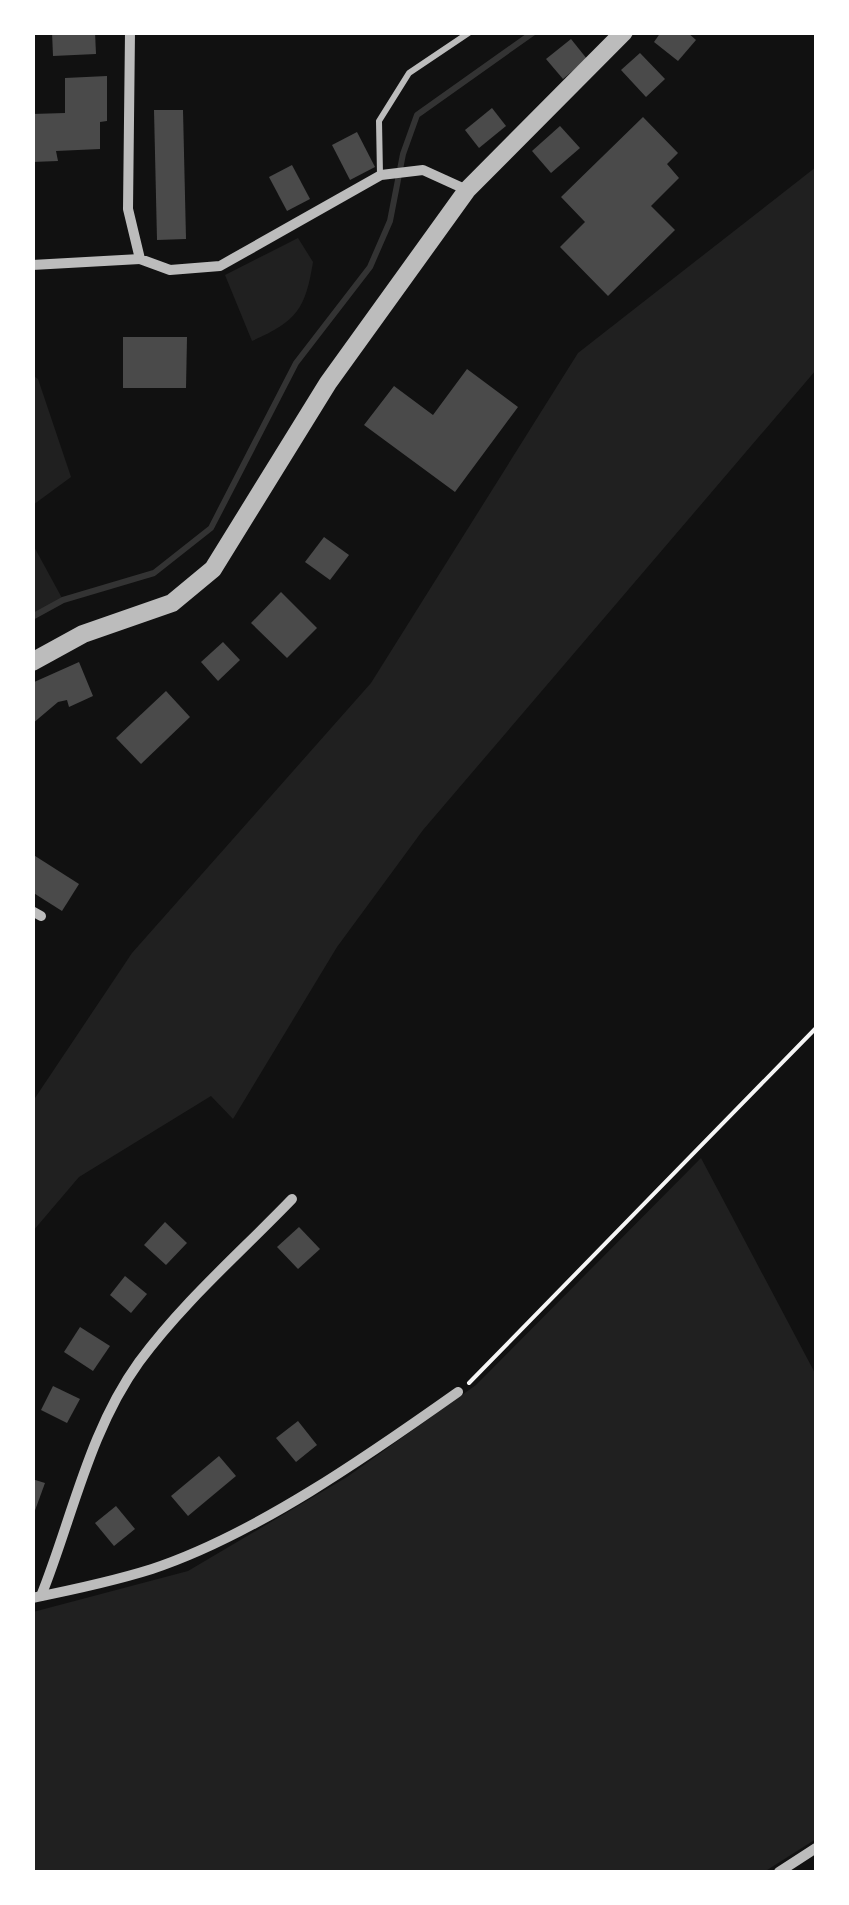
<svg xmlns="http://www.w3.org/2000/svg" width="849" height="1905" viewBox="0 0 849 1905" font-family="Inter,sans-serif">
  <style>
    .green { fill: #202020 }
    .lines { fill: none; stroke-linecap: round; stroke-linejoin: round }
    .stream { stroke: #333; stroke-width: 6 }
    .building { fill: #4a4a4a }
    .path { stroke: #f5f5f5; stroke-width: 4 }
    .service { stroke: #bcbcbc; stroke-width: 6 }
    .minor { stroke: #bcbcbc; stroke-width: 10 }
    .tertiary { stroke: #bcbcbc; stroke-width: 18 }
  </style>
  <rect width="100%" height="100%" fill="#111"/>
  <g class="green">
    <path d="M816,167V370L423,830L337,947L233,1119L211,1096L79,1177L33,1231V1101L132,953L371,683L578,353Z"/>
    <path d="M298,238L313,262C305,311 296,321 252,341L225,275Z"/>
    <path d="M32,375L38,379L71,477L33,505Z"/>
    <path d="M32,543L63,600L33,617H32Z"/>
    <path d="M701,1158L816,1375V1839L764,1872H33V1612L188,1571L347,1477L476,1385Z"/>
  </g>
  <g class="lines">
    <path class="stream" d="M32,617L63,600L154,573L211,528L296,363L370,267L390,221L403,154L417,115L534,32"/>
  </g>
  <g class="building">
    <path d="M52,32H95L96,54L53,56Z"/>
    <path d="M661,32H687L696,40L678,61L654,42Z"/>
    <path d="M571,39L587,59L563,79L546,59Z"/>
    <path d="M640,53L665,79L646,97L621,70Z"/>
    <path d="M107,76V121L100,122V149L56,151L58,161L32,162V114L65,113V78Z"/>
    <path d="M492,108L506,126L479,148L465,130Z"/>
    <path d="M154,110H183L186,239L157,240Z"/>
    <path d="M643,117L678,153L667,164L679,178L651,206L675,230L608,296L560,247L585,222L561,197Z"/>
    <path d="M560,126L580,148L551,173L532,151Z"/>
    <path d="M357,132L375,167L350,180L332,145Z"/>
    <path d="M292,165L310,199L287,211L269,177Z"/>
    <path d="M123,337H187L186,388H123Z"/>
    <path d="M467,369L518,407L455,492L364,425L394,386L433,415Z"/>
    <path d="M324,537L349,555L330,580L305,562Z"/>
    <path d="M281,592L317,628L287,658L251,623Z"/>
    <path d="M223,642L240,660L218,681L201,662Z"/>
    <path d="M79,662L93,696L69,707L67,700L58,702L32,724V683Z"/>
    <path d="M166,691L190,717L141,764L116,738Z"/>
    <path d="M32,854L79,884L62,911L32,892Z"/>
    <path d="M165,1222L187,1243L166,1265L144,1245Z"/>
    <path d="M299,1227L320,1249L298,1269L277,1247Z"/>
    <path d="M125,1276L147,1294L131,1313L110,1295Z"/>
    <path d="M80,1327L110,1346L93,1371L64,1352Z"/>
    <path d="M53,1386L80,1399L67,1423L41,1410Z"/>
    <path d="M298,1421L317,1445L296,1462L276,1438Z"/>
    <path d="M219,1456L236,1476L188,1516L171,1496Z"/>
    <path d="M32,1479L45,1483L33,1516H32Z"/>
    <path d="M116,1506L135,1529L114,1546L95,1523Z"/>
  </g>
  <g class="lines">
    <path class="path" d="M469,1383L816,1028"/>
    <path class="service" d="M380,175L379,121L409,73L470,32"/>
    <g class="minor">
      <path d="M130,32L128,209L140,259L170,270L220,266L381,175L423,170L467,190"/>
      <path d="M32,265L140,259"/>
      <path d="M32,911L41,916"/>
      <path d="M41,1596C72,1519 89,1431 139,1362C184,1301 240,1253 292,1199"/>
      <path d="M32,1598C72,1590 114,1581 152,1569C255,1535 369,1455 458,1392"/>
      <path d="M779,1872L816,1848"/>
    </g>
    <path class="tertiary" d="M32,662L83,634L172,603L213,569L328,383L467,190L624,32"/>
  </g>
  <rect width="849" height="1905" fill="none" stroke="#ffffff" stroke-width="70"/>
</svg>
